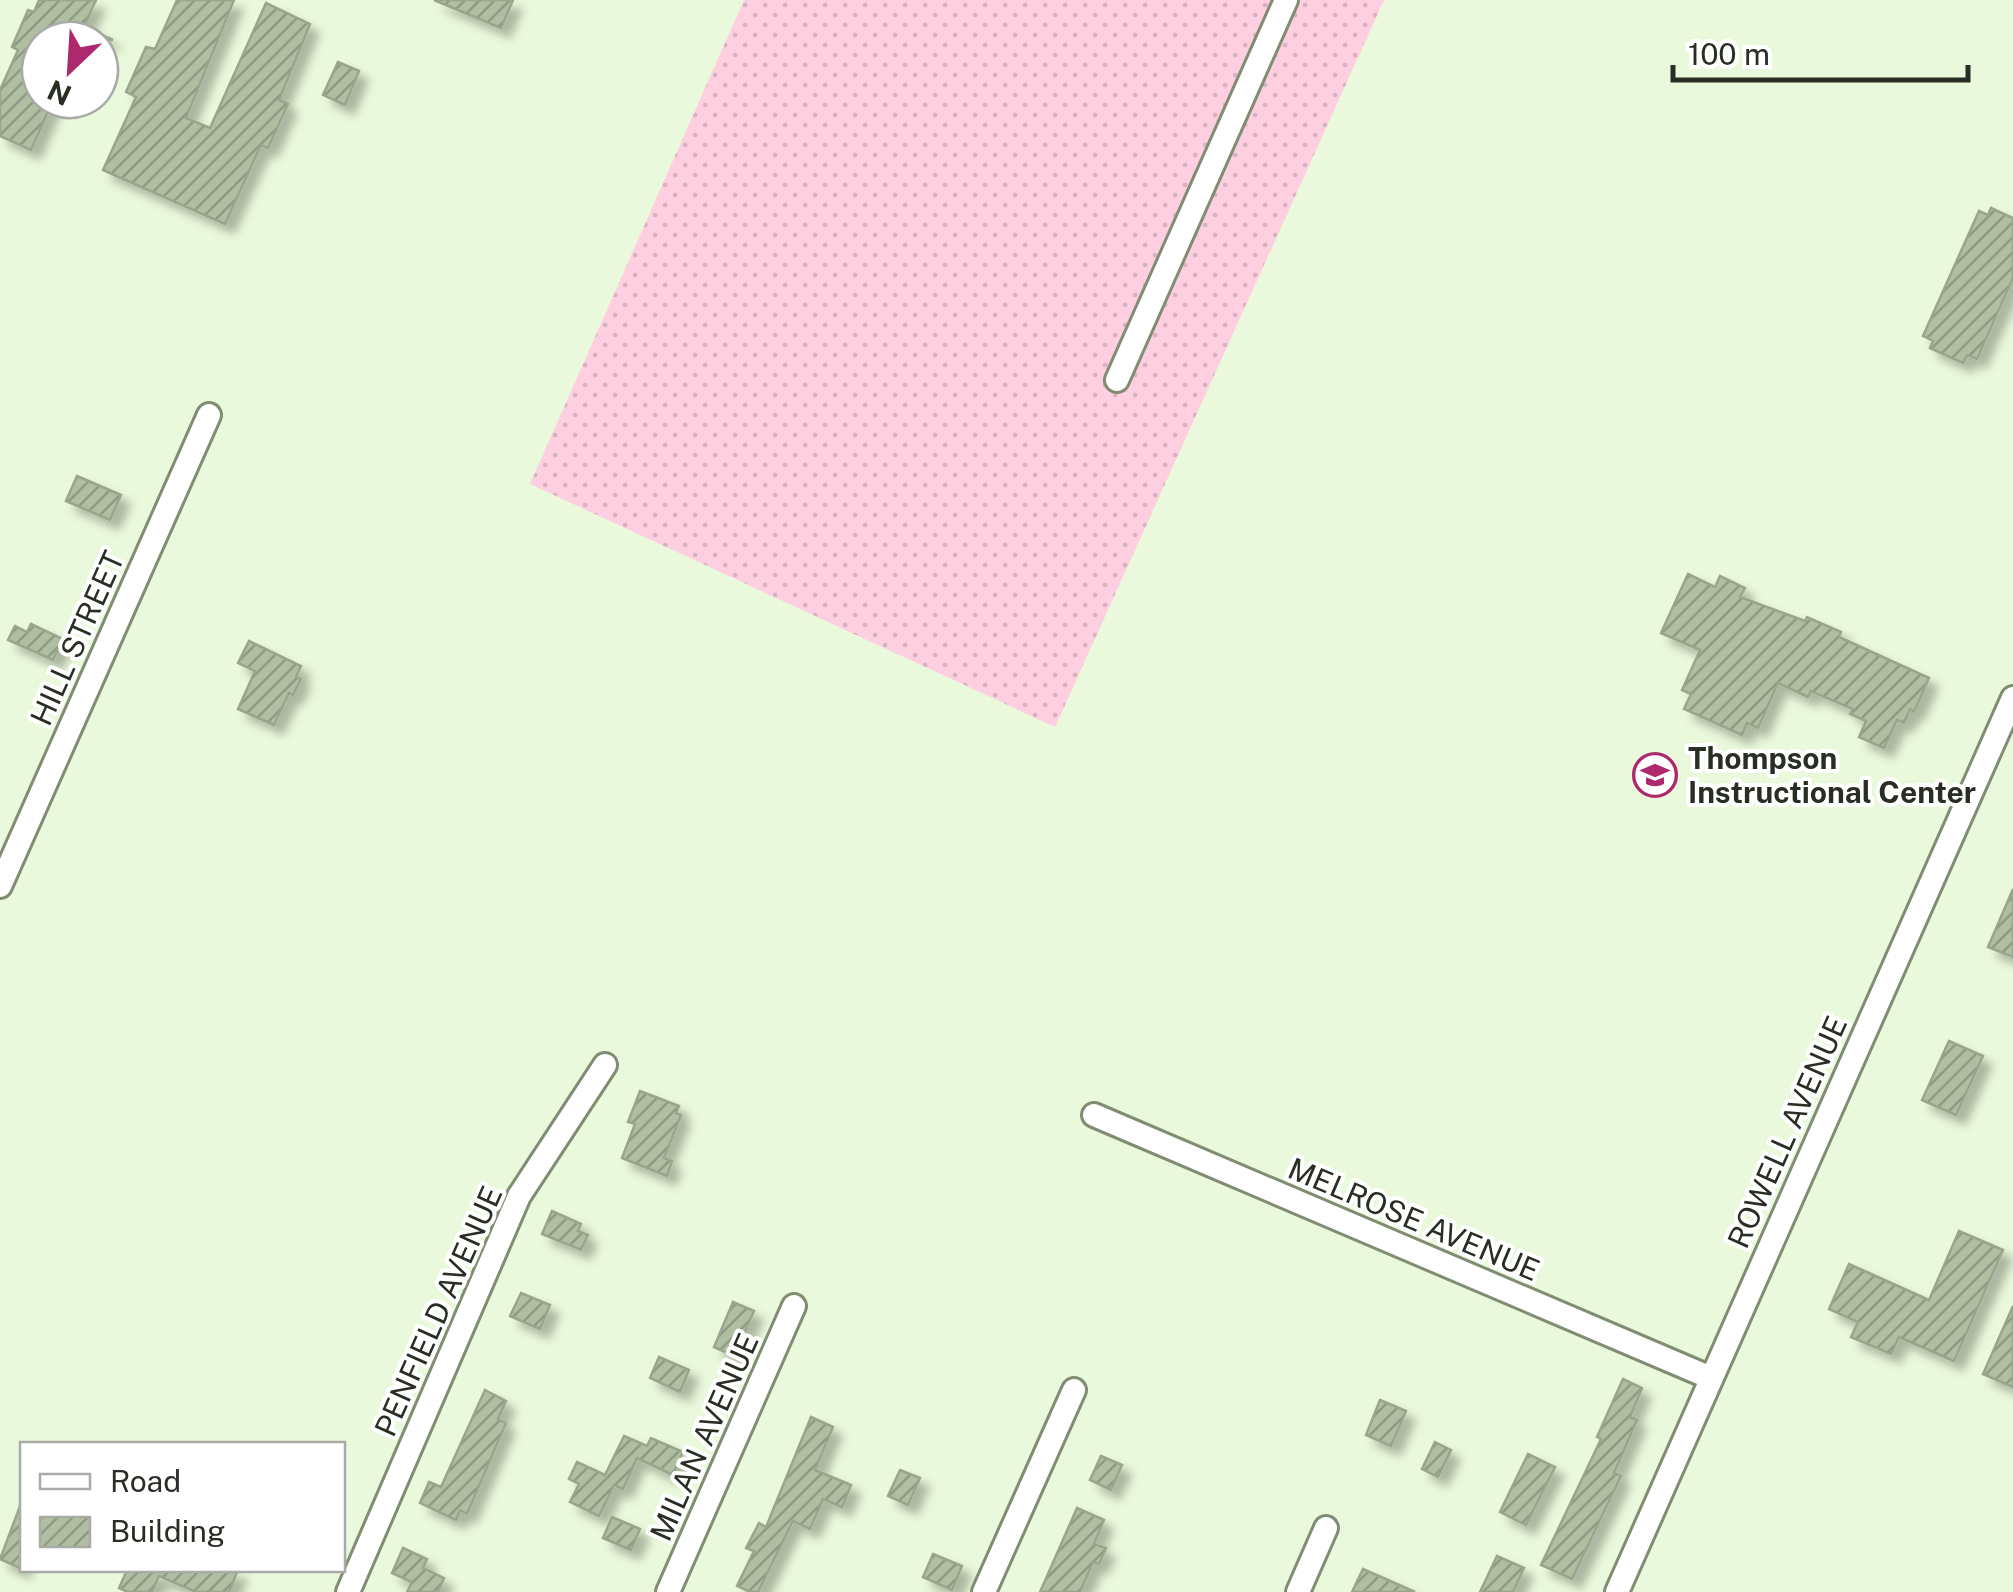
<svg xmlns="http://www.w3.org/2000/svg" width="2013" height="1592" viewBox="0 0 2013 1592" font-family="'Public Sans',sans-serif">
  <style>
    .grass { fill: url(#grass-dots) }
    .building { fill: url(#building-hatch); stroke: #99a68b; stroke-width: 2.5; filter: url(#shadow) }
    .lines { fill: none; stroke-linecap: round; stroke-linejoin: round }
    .minor-casing { stroke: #808d73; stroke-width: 28 }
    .minor { stroke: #fff; stroke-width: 22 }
    .labels { text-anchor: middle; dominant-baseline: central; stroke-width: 8; stroke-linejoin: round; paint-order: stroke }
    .street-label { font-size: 30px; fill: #282e23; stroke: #fff }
    .poi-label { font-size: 30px; font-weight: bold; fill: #282e23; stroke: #fff; text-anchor: start }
  </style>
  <defs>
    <pattern id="grass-dots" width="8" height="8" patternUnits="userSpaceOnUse" patternTransform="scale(2.5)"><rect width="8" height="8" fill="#fdcfe0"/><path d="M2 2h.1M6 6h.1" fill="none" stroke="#d9b2c0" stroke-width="1.8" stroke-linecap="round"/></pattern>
    <pattern id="building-hatch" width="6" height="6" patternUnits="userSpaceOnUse" patternTransform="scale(2.5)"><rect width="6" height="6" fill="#b0bea2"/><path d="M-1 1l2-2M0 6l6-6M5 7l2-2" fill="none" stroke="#8f9b84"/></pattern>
    <filter id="shadow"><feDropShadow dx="9" dy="9" stdDeviation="5" flood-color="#0004"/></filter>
  </defs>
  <rect width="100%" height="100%" fill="#eaf9db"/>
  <path class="grass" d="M744,0H1384L1055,727L530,484Z"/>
  <g class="building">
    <path d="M39,0H96L84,27L113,40H40V100H53L31,150L0,136V90L18,50L12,47L28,10L34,12Z"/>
    <path d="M177,0H234L186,118L210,128L266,3L310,24L279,100L288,104L268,148L261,145L225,224L103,170L136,97L126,92L146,47L155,49Z"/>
    <path d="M434,0H513L501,28Z"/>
    <path d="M338,62L359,71L345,105L323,95Z"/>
    <path d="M1991,208L2013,218V278L1977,359L1967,355L1963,363L1930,348L1933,341L1923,336L1979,211L1988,215Z"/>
    <path d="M77,476L121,495L110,520L66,501Z"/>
    <path d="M1688,574L1715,587L1720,576L1745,588L1740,597L1805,621L1807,617L1841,632L1839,637L1929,678L1914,712L1910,709L1904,723L1897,720L1884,748L1859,737L1866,721L1850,714L1853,709L1811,691L1808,697L1778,683L1758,728L1747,723L1742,735L1684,709L1691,694L1682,690L1700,650L1661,633Z"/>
    <path d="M31,624L63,639L53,660L8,640L15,626L27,632Z"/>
    <path d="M249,641L301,666L296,677L301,679L293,695L289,693L274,725L238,709L255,671L238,663Z"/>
    <path d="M2013,889V957L1988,947Z"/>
    <path d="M1949,1041L1983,1056L1956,1115L1922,1100Z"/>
    <path d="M640,1091L679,1106L676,1113L681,1115L664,1158L672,1161L667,1176L622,1158L635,1124L628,1122Z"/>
    <path d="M552,1211L581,1224L578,1231L588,1235L581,1250L542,1234Z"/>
    <path d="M1959,1231L2003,1250L1954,1361L1899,1337L1891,1354L1851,1337L1858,1322L1829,1309L1849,1264L1929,1300Z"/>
    <path d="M521,1293L550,1305L540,1329L510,1316Z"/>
    <path d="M733,1302L754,1311L734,1356L714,1347Z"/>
    <path d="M2013,1306V1387L1983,1374Z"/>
    <path d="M659,1357L689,1370L680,1392L650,1378Z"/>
    <path d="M1623,1379L1642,1388L1630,1417L1637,1420L1614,1473L1621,1476L1572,1579L1541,1565L1601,1439L1597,1437Z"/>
    <path d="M485,1390L506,1401L498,1419L506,1423L467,1514L460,1510L456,1520L420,1503L429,1482L441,1487Z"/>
    <path d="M1380,1400L1406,1411L1391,1446L1366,1435Z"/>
    <path d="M811,1417L833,1427L815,1470L851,1485L842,1507L823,1499L810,1529L793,1521L758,1592H750L737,1586L754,1551L746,1548L759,1523L766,1527Z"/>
    <path d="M624,1436L647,1446L651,1438L683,1452L673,1475L637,1458L623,1489L614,1485L599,1516L570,1502L579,1484L569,1479L577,1462L605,1475Z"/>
    <path d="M1435,1442L1451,1450L1438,1477L1422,1469Z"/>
    <path d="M1528,1454L1555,1467L1526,1525L1500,1512Z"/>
    <path d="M1101,1456L1122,1465L1111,1490L1090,1480Z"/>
    <path d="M900,1470L920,1478L908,1505L888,1496Z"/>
    <path d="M22,1501V1569L0,1559Z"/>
    <path d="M1077,1508L1104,1520L1094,1544L1106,1548L1099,1564L1093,1562L1080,1592H1040Z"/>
    <path d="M612,1517L640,1529L631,1550L603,1538Z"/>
    <path d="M403,1548L427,1559L423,1568L444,1578L438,1592H407L412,1582L392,1573Z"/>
    <path d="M933,1554L962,1566L952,1590L923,1577Z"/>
    <path d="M1497,1556L1524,1568L1513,1592H1480Z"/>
    <path d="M1363,1569L1415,1592H1352Z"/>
    <path d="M127,1570H238L229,1592H196L159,1576L152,1592H128L119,1588Z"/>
  </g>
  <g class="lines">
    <g class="minor-casing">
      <g id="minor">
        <path d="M1117,380L1286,0"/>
        <path d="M0,886L209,415"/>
        <path d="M1094,1115L1711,1378"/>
        <path d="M348,1592L519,1196L605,1065"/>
        <path d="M668,1592L794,1306"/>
        <path d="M984,1592L1074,1390"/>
        <path d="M1298,1592L1326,1528"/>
        <path d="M1617,1592L2013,698"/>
      </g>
    </g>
    <use href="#minor" class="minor"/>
  </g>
  <defs>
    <g id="school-ring" transform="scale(2.25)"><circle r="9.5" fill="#fff" stroke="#ae286d" stroke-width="1.5"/><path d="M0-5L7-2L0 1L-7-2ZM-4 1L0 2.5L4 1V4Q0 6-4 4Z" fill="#ae286d"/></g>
  </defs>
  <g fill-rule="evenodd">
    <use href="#school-ring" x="1655" y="775"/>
  </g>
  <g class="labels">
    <g class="street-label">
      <text transform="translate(77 638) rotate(-66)">HILL STREET</text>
      <text transform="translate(1787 1132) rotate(-66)">ROWELL AVENUE</text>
      <text transform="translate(1414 1219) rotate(23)">MELROSE AVENUE</text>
      <text transform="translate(438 1311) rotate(-66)">PENFIELD AVENUE</text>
      <text transform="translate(704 1437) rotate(-66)">MILAN AVENUE</text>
    </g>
    <g class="poi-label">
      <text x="1688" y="758">Thompson<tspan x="1688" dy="34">Instructional Center</tspan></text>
    </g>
  </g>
  <rect x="20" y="1442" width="325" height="130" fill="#ffffff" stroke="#a9aba7" stroke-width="2.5"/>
  <rect x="40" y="1474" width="50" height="15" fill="#ffffff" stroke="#a9aba7" stroke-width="2.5"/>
  <text x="110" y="1492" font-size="30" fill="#282e23">Road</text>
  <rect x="40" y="1517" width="50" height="30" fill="url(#building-hatch)" stroke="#a9aba7" stroke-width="2.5"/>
  <text x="110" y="1542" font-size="30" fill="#282e23">Building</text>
  <g transform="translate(70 70) rotate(205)"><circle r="48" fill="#ffffff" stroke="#a9aba7" stroke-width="2.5"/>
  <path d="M0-8L18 38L0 25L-18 38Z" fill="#ae286d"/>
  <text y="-15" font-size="28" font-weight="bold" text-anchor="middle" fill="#282e23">N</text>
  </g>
  <path d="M1673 65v15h295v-15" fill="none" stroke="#282e23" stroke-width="5"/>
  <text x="1688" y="65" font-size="30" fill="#282e23" stroke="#ffffff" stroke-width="8" paint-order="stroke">100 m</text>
</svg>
